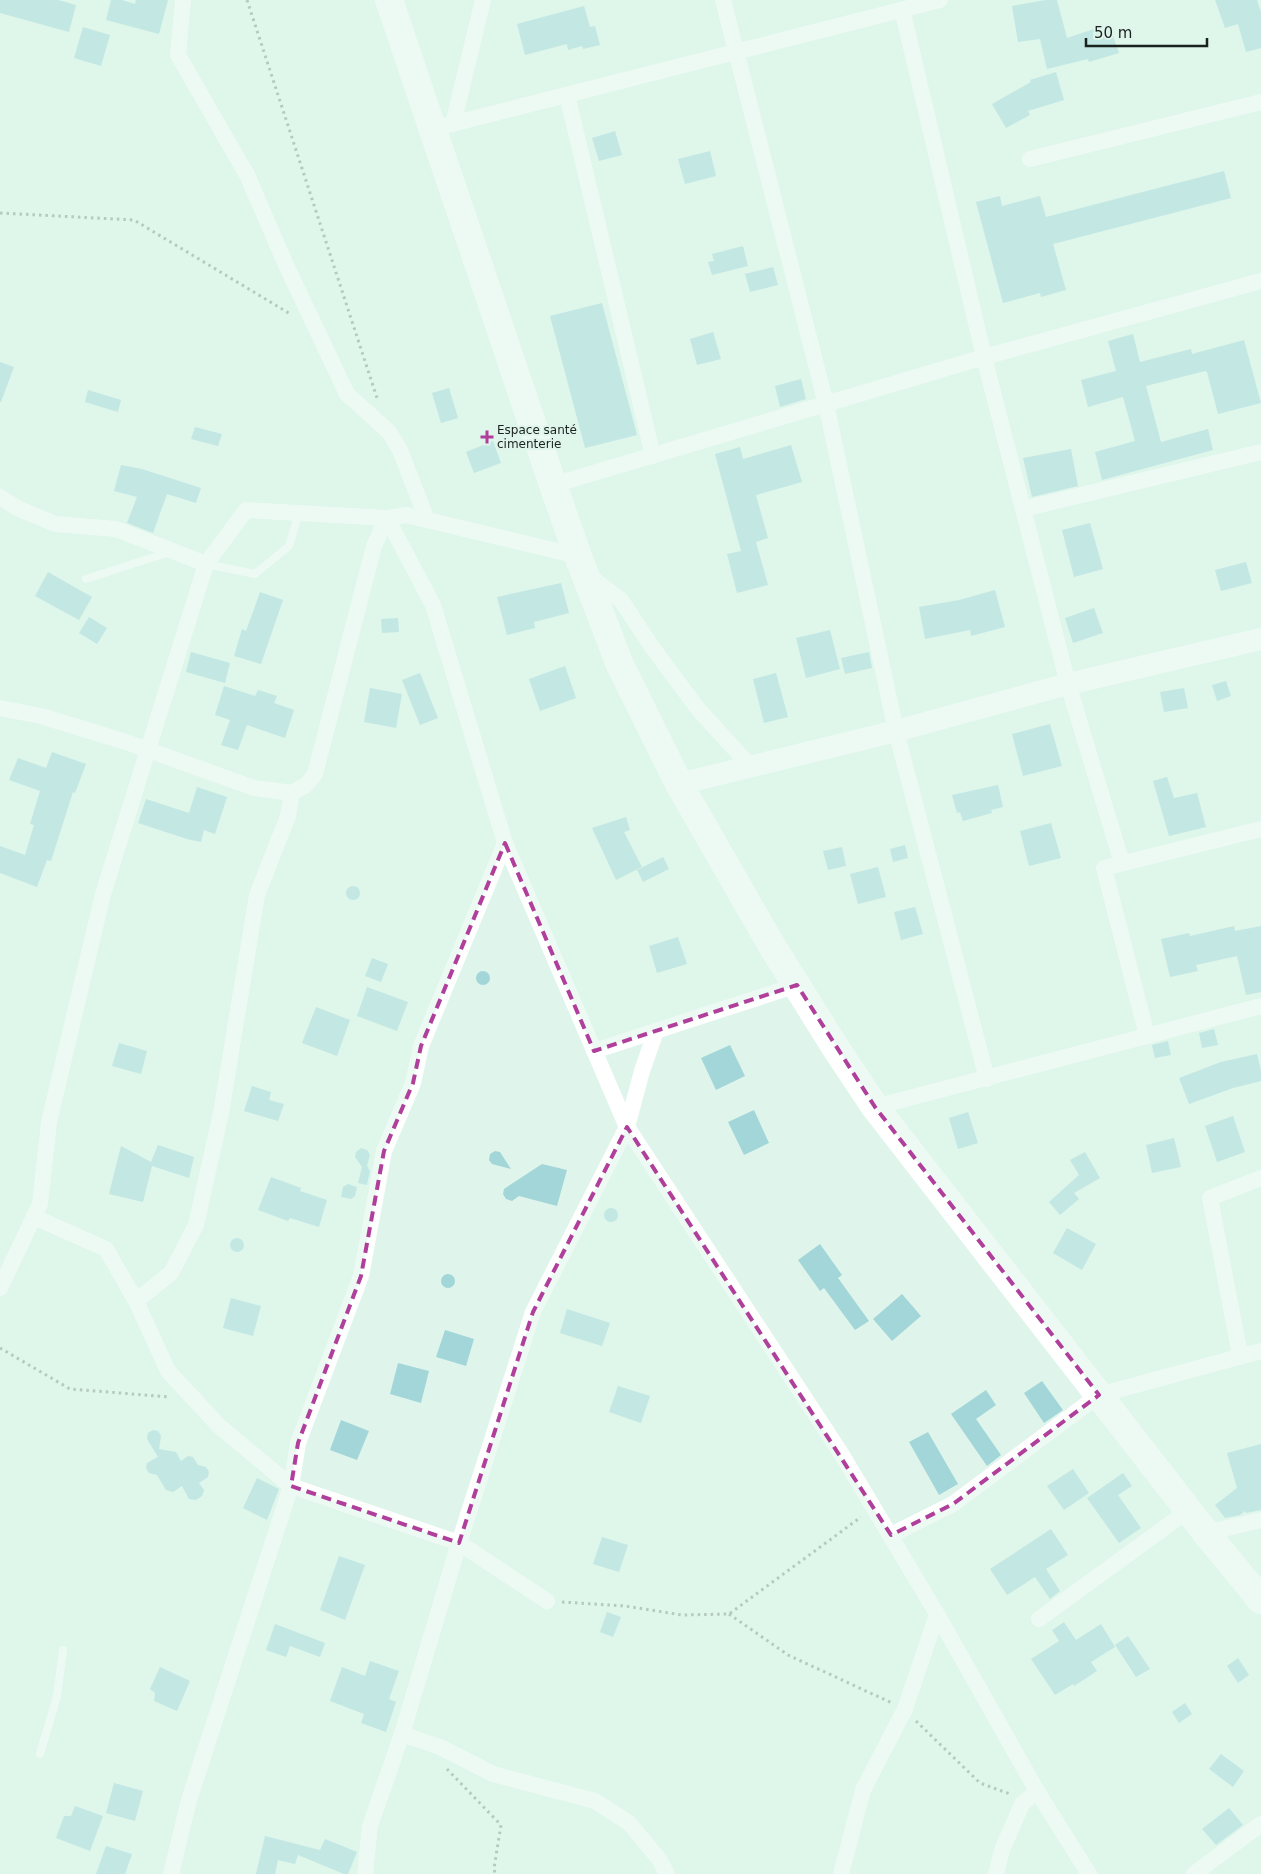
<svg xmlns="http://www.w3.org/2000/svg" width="1261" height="1874" viewBox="0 0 1261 1874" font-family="'DejaVu Sans',sans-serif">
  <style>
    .building { fill: #a3d6d9 }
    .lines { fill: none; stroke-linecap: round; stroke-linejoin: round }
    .path { stroke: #83938c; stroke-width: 3; stroke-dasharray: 2.5 4; stroke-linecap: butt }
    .lane { stroke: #fff; stroke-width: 8 }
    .street { stroke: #fff; stroke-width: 16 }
    .secondary { stroke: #fff; stroke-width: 22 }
    .highway { stroke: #fff; stroke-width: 28 }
    .marked { fill: none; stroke: #b03f9b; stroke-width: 4; stroke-dasharray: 10 6; stroke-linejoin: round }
    .poi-dot { fill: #b03f9b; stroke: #dff5eb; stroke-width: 2 }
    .labels { text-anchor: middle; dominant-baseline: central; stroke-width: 4; stroke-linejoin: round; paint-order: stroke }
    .poi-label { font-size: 12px; fill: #1a221e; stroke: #dff5eb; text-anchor: start }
  </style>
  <rect width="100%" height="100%" fill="#dff5eb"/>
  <g class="building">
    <path d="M0,0H58L76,5L69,32L0,13Z"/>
    <path d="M111,0H122L135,4L136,0H168L159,34L106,20Z"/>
    <path d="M1046,0H1057L1067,38L1109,24L1119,53L1089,62L1088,59L1047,69L1040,39L1018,42L1012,6Z"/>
    <path d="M1215,0H1257L1261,12V48L1246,52L1238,24L1225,28Z"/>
    <path d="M584,6L590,27L595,26L600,45L583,49L582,46L568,50L567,44L525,55L517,24Z"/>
    <path d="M83,27L110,35L101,66L74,58Z"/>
    <path d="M1056,72L1064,100L1028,111L1030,115L1006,128L992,104L1031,82L1030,80Z"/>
    <path d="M615,131L622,155L599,161L592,138Z"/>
    <path d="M710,151L716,176L685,184L678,159Z"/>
    <path d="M1224,171L1231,198L1053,244L1066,290L1041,297L1040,293L1003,303L976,202L1000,196L1002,206L1040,196L1046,217Z"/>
    <path d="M743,246L748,266L712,275L708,262L714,261L712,254Z"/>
    <path d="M773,267L778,285L750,292L745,274Z"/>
    <path d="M602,303L637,435L585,448L550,316Z"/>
    <path d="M713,332L721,359L697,365L690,339Z"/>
    <path d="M1133,334L1140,362L1191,349L1192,354L1244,340L1261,403L1218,414L1207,372L1205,371L1146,386L1161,442L1208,429L1213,450L1102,480L1095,452L1135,441L1123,397L1088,407L1081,380L1116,371L1108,341Z"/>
    <path d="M0,362L14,367L1,402H0Z"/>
    <path d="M801,379L806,399L780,407L775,386Z"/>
    <path d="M449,388L458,418L441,423L432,393Z"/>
    <path d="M88,390L121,400L118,412L85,402Z"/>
    <path d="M195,427L222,434L218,446L191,439Z"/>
    <path d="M493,441L501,463L474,473L466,452Z"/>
    <path d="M791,445L802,482L756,495L768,538L756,542L768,585L737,593L727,554L741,551L715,454L740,447L743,459Z"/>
    <path d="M1071,449L1078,486L1032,497L1023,458Z"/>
    <path d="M121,465L142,469L201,488L196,503L167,494L153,533L127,523L137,497L114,491Z"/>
    <path d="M1090,523L1103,569L1074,577L1062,530Z"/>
    <path d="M1246,562L1252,583L1221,591L1215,570Z"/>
    <path d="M48,572L92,597L79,620L35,596Z"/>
    <path d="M561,583L569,613L534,622L535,628L507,635L497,597Z"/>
    <path d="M995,590L1005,627L971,636L970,630L925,639L919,607L959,600Z"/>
    <path d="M260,592L283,600L261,664L234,656L242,629L246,631Z"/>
    <path d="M1094,608L1103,633L1073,643L1065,618Z"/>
    <path d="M89,617L107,628L97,644L79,633Z"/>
    <path d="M398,618L399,632L382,633L381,619Z"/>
    <path d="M830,630L840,669L806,678L796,638Z"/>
    <path d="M191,652L230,663L225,683L186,672Z"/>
    <path d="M869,652L872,668L845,674L841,658Z"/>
    <path d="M565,666L576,698L540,711L529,679Z"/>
    <path d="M420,673L438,718L420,725L402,680Z"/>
    <path d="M776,673L788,717L764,723L753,679Z"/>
    <path d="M1226,681L1231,696L1217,701L1212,685Z"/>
    <path d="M224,686L255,696L258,690L277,696L274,703L294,710L285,738L247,725L238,750L221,745L230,720L215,715Z"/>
    <path d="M370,688L402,694L396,728L364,722Z"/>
    <path d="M1184,688L1188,708L1164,712L1160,692Z"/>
    <path d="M1050,724L1062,766L1023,776L1012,734Z"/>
    <path d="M52,752L86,764L75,793L73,792L51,861L47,860L37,887L0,873V846L25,855L34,825L30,824L40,791L9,780L18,758L46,768Z"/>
    <path d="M1167,777L1174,798L1197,793L1206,827L1169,836L1153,781Z"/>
    <path d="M998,785L1003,807L991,810L992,813L963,821L960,812L957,813L952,795Z"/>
    <path d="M197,787L227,797L215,834L204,830L201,842L187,839L138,823L146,799L189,813Z"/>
    <path d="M626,817L630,830L624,832L642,867L616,880L592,828Z"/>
    <path d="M1051,823L1061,858L1029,866L1020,831Z"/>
    <path d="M905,845L908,858L893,862L890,849Z"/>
    <path d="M842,847L846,866L828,870L823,851Z"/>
    <path d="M663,857L669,869L643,882L637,870Z"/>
    <path d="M878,867L886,897L858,904L850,874Z"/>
    <circle cx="353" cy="893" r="7"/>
    <path d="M915,907L923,934L901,940L894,912Z"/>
    <path d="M1234,926L1235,931L1261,926V992L1246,995L1237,956L1196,965L1198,971L1170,977L1161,939L1189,933L1190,936Z"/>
    <path d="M678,937L687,964L657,973L649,946Z"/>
    <path d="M372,958L388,964L381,982L365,976Z"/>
    <circle cx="483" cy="978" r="7"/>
    <path d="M367,987L408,1002L397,1031L357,1016Z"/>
    <path d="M316,1007L350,1020L337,1056L302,1043Z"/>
    <path d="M1214,1029L1218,1045L1202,1048L1199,1033Z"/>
    <path d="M1168,1041L1171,1055L1155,1058L1152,1045Z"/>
    <path d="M119,1043L147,1051L141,1074L112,1066Z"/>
    <path d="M730,1045L745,1076L716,1090L701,1058Z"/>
    <path d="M1257,1054L1261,1071V1081L1233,1088L1189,1104L1179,1078L1221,1062Z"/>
    <path d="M252,1086L271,1092L269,1100L284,1104L278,1121L244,1111Z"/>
    <path d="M754,1110L769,1143L744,1155L728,1122Z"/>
    <path d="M968,1112L978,1143L958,1149L949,1118Z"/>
    <path d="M1233,1116L1245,1152L1217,1162L1205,1126Z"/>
    <path d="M1174,1138L1181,1167L1152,1173L1146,1145Z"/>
    <path d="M158,1145L194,1157L189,1178L152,1166L143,1202L109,1194L121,1146L151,1162Z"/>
    <path d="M361,1148L367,1150L370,1155L367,1166L370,1171L367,1185L358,1183L362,1167L355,1157L356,1152Z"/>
    <path d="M495,1151L500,1152L511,1169L492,1164L489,1160L490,1154Z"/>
    <path d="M1085,1152L1100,1178L1074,1193L1079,1199L1060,1215L1049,1202L1079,1175L1070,1160Z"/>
    <path d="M542,1164L567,1170L557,1206L519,1196L512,1201L506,1199L503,1194L504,1189Z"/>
    <path d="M271,1177L301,1188L300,1191L327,1200L319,1227L290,1218L288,1221L258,1210Z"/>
    <path d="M348,1184L357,1187L355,1196L351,1199L341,1197L343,1187Z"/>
    <circle cx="611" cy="1215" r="7"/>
    <path d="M1067,1228L1096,1244L1082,1270L1053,1253Z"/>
    <circle cx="237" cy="1245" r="7"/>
    <path d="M820,1244L842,1275L838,1278L869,1321L855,1330L824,1288L820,1291L798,1260Z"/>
    <circle cx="448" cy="1281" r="7"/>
    <path d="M902,1294L921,1316L892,1341L873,1319Z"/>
    <path d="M231,1298L261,1306L253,1336L223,1328Z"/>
    <path d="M567,1309L610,1323L602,1346L560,1333Z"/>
    <path d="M445,1330L474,1339L466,1366L436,1357Z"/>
    <path d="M398,1363L429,1371L421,1403L390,1394Z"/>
    <path d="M1042,1381L1063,1410L1044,1423L1024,1393Z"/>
    <path d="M618,1386L650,1396L641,1423L609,1412Z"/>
    <path d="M986,1390L996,1405L976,1419L1001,1455L987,1466L951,1414Z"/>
    <path d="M341,1420L369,1431L357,1460L330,1450Z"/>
    <path d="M153,1430L158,1431L161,1436L159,1449L176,1452L181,1461L188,1456L193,1457L198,1465L206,1467L209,1472L208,1477L199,1483L204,1490L202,1496L196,1500L189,1499L182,1486L173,1492L166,1490L157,1475L149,1473L146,1468L147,1463L158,1457L147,1439L148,1433Z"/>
    <path d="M928,1432L958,1484L939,1495L909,1442Z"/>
    <path d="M1261,1444V1510L1246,1513L1245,1511L1240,1515L1225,1518L1215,1505L1237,1488L1227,1453Z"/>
    <path d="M1073,1469L1089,1493L1064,1510L1047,1486Z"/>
    <path d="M1123,1473L1132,1486L1118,1495L1141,1528L1119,1543L1087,1498Z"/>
    <path d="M257,1478L279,1489L267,1520L243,1508Z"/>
    <path d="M1051,1529L1068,1555L1046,1569L1060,1591L1050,1599L1035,1577L1007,1595L990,1569Z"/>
    <path d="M602,1537L628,1545L619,1572L593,1564Z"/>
    <path d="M339,1556L365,1565L345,1620L320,1610Z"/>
    <path d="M607,1612L621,1617L613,1637L600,1632Z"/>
    <path d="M1064,1622L1076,1640L1101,1624L1115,1647L1091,1662L1097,1671L1074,1686L1073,1684L1055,1695L1031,1659L1059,1641L1052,1630Z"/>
    <path d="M275,1624L325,1643L320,1657L290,1646L286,1657L266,1650Z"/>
    <path d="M1128,1636L1150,1669L1136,1677L1115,1645Z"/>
    <path d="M1238,1658L1249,1675L1238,1683L1227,1666Z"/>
    <path d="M370,1661L399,1671L389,1699L396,1702L386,1732L361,1723L364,1714L330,1701L342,1667L365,1676Z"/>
    <path d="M160,1667L190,1681L177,1711L154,1701L155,1693L150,1689Z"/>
    <path d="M1185,1703L1192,1714L1179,1723L1172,1712Z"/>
    <path d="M1221,1754L1244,1771L1233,1787L1209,1769Z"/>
    <path d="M114,1783L143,1791L135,1821L106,1813Z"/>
    <path d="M75,1806L103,1816L90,1851L56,1838L64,1816H71Z"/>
    <path d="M1229,1808L1243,1825L1216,1845L1202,1829Z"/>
    <path d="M265,1836L320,1850L325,1839L357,1852L348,1874H344L298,1855L295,1864L278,1860L275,1874H256Z"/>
    <path d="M106,1846L132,1854L125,1874H96Z"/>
  </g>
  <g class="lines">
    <g class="path">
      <path d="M247,0L378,401"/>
      <path d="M0,213L134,220L292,315"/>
      <path d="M0,1348L70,1389L170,1397"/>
      <path d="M562,1602L625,1606L682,1615L729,1614L861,1517"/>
      <path d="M729,1614L788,1655L892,1703"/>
      <path d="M916,1721L980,1783L1010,1794"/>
      <path d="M447,1769L501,1825L494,1868L495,1874"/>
    </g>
    <g class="lane">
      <path d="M206,564L255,574L289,546L299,513"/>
      <path d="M86,579L170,552"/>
      <path d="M40,1754L57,1696L63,1650"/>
    </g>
    <g class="street">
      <path d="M183,0L178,55L247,175L286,265L347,394L389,432L400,450L427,520"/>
      <path d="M723,0L826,404L896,731L987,1079"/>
      <path d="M902,9L984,357L1068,684L1122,863"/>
      <path d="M567,95L653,456"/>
      <path d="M453,124L483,0"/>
      <path d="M432,129L940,0"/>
      <path d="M1030,159L1261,102"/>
      <path d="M553,485L984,357L1261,281"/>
      <path d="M0,497L17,508L55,524L116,529L206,564"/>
      <path d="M1023,509L1261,452"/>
      <path d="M587,574L621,600L652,647L698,709L750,766"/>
      <path d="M0,708L41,716L126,742L254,788L292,793L306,785L315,774L374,546L387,518L406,515L578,556"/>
      <path d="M1147,1036L1104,868L1261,829"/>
      <path d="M594,1051L797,985"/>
      <path d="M875,1107L1261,1006"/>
      <path d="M34,1217L106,1249L136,1301L168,1371L219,1426L291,1486L459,1543L547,1601"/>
      <path d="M0,1288L40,1204L49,1122L103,894L206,564L246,510L387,518L433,605L505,843L627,1127L842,1455L937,1614L1037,1791L1089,1874"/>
      <path d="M136,1301L171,1273L196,1225L221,1113L257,895L288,816L292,793"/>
      <path d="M1240,1355L1210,1198L1261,1178"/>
      <path d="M1206,1533L1261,1520"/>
      <path d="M891,1535L953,1504L1099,1395L1261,1351"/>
      <path d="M1039,1619L1189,1510"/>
      <path d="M402,1734L440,1747L493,1774L595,1801L629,1823L659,1859L667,1874"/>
      <path d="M171,1874L189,1800L291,1486L298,1443L361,1276L384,1151L413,1083L421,1046L505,843"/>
      <path d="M365,1874L370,1826L402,1734L459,1543L533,1312L627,1127L642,1071L656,1031"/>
      <path d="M841,1874L863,1790L905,1709L937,1614"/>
      <path d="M996,1874L1002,1850L1022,1804L1037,1791"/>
      <path d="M1194,1874L1261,1824"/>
    </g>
    <path class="secondary" d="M679,784L896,731L1068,684L1261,639"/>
    <path class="highway" d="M389,0L553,485L578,556L620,665L679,784L772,946L837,1050L875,1107L1206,1533L1261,1600"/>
  </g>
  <path d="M0 0H1261V1874H0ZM505,843L594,1051L797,985L875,1107L1099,1395L953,1504L891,1535L627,1127L533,1312L459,1543L291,1486L298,1443L361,1276L384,1151L413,1083L421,1046Z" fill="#dff5eb" fill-opacity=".55" fill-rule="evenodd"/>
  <path class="marked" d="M505,843L594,1051L797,985L875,1107L1099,1395L953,1504L891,1535L627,1127L533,1312L459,1543L291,1486L298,1443L361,1276L384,1151L413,1083L421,1046Z"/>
  <path class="poi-dot" d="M484.5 429.5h5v5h5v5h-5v5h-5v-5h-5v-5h5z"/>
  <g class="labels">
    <g class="poi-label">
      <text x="497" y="430">Espace santé<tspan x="497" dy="14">cimenterie</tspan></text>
    </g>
  </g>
  <path d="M1086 38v8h121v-8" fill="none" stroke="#1a221e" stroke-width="2.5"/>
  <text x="1094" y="38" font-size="15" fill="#1a221e" stroke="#dff5eb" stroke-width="4" paint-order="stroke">50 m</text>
</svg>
